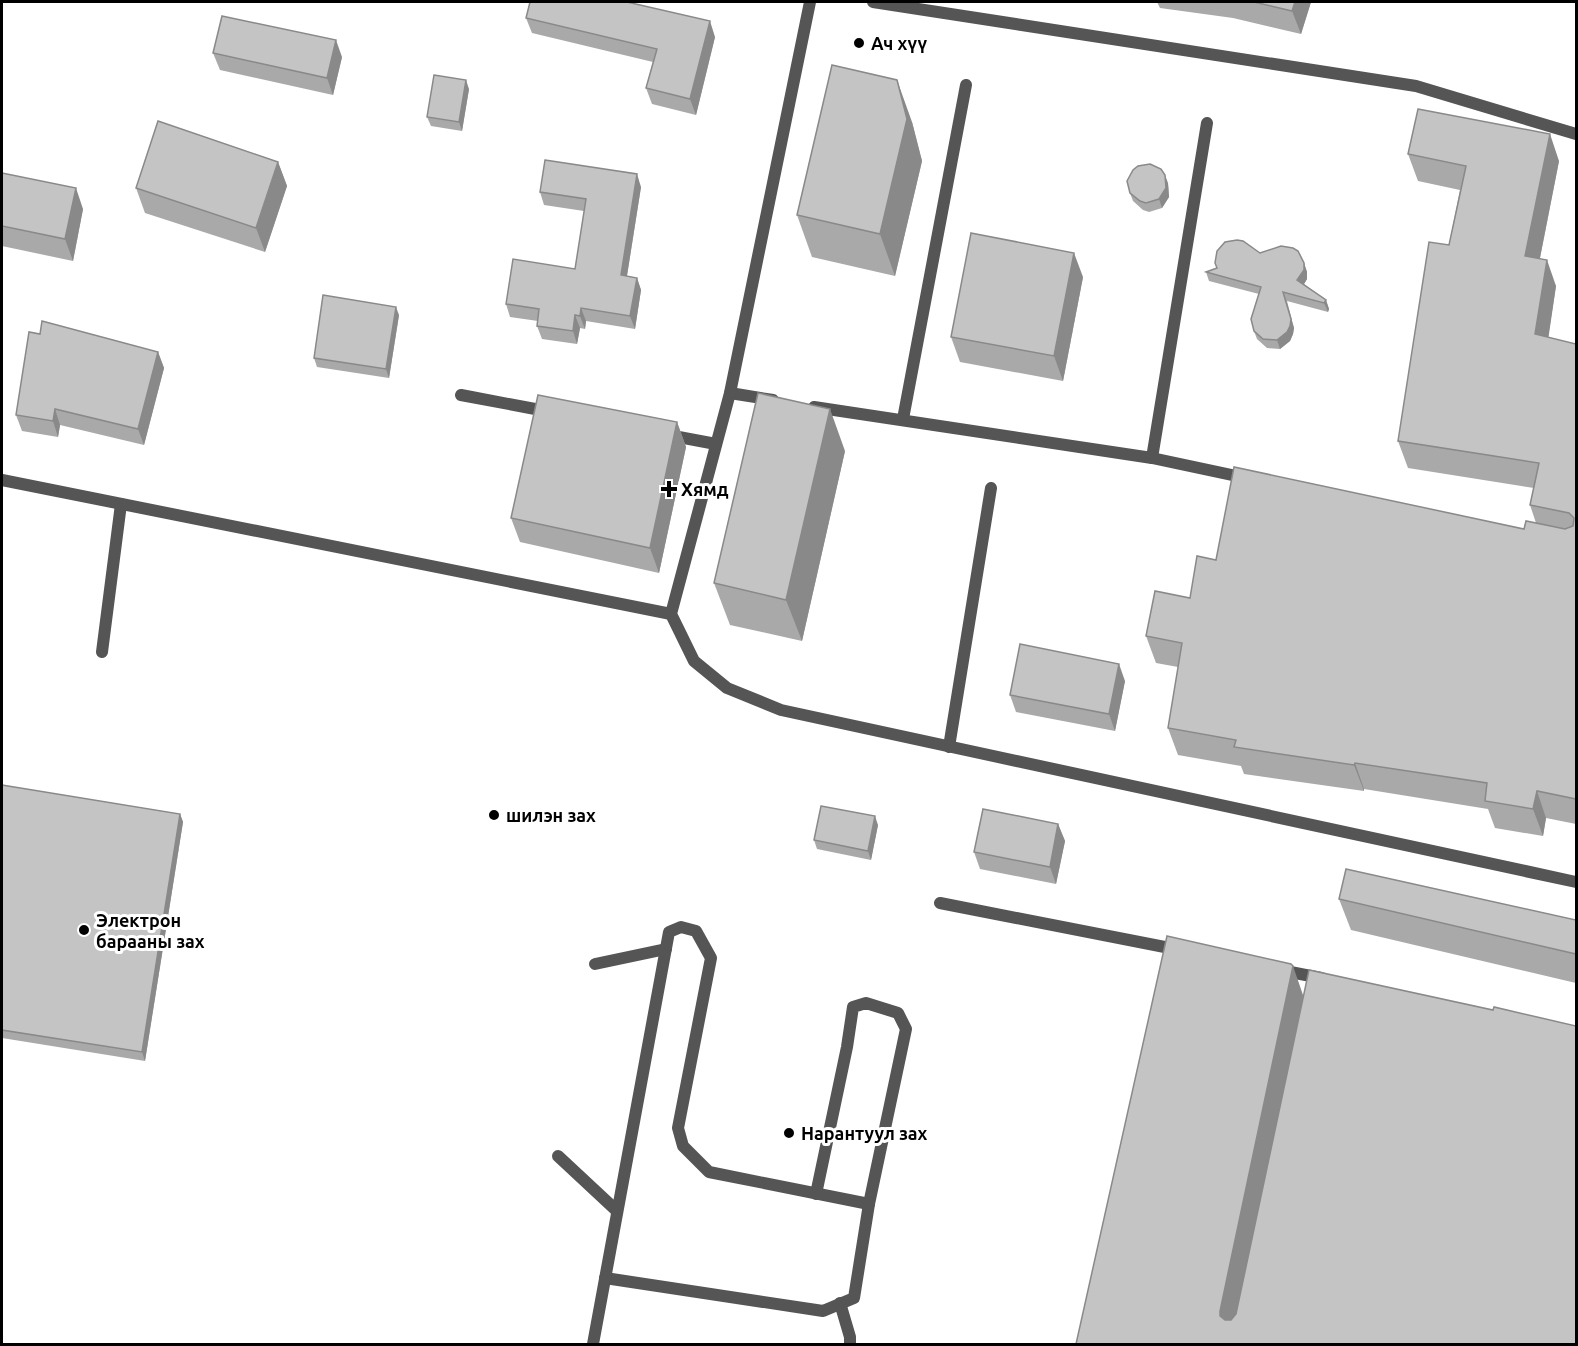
<svg xmlns="http://www.w3.org/2000/svg" width="1578" height="1346" viewBox="0 0 1578 1346" font-family="Ubuntu,sans-serif">
  <style>
    .lines { fill: none; stroke-linecap: round; stroke-linejoin: round }
    .service { stroke: #555; stroke-width: 12 }
    .minor { stroke: #555; stroke-width: 12 }
    .tertiary { stroke: #555; stroke-width: 12 }
    .wall { fill: #a9a9a9 }
    .shaded-wall { fill: #898989 }
    .building { fill: #c4c4c4; stroke: #898989; stroke-width: 1.5 }
    .poi-dot { fill: #000; stroke: #fff; stroke-width: 2 }
    .labels { text-anchor: middle; dominant-baseline: central; stroke-width: 6; stroke-linejoin: round; paint-order: stroke }
    .poi-label { font-size: 18px; font-weight: bold; fill: #000; stroke: #fff; text-anchor: start }
  </style>
  <rect width="100%" height="100%" fill="#fff"/>
  <g class="lines">
    <g class="service">
      <path d="M461,395L551,412"/>
      <path d="M903,419L966,85"/>
      <path d="M668,435L716,444"/>
      <path d="M1152,458L1207,123"/>
      <path d="M102,652L121,504"/>
      <path d="M949,747L991,488"/>
      <path d="M940,903L1180,950"/>
      <path d="M595,964L666,949"/>
      <path d="M1280,970L1321,978"/>
      <path d="M558,1156L617,1211"/>
      <path d="M605,1278L823,1311L854,1298L869,1204L906,1029L898,1013L866,1003L853,1007L847,1047L816,1194"/>
      <path d="M840,1303L850,1337V1344"/>
      <path d="M593,1344L669,932L681,927L696,931L711,958L678,1128L683,1146L709,1172L869,1204"/>
    </g>
    <g class="minor">
      <path d="M873,2L1416,86L1576,134"/>
      <path d="M730,393L773,400"/>
      <path d="M814,407L1152,458L1246,478"/>
      <path d="M2,480L671,614"/>
    </g>
    <path class="tertiary" d="M810,2L730,393L671,614L694,661L727,688L781,710L1576,882"/>
  </g>
  <g class="wall">
    <path d="M1157,2H1311L1301,34L1233,18L1160,8Z"/>
    <path d="M526,18L715,37L696,115L652,104L646,88L653,62L532,33Z"/>
    <path d="M213,53L342,57L333,95L220,70Z"/>
    <path d="M469,89L462,131L431,126L427,117Z"/>
    <path d="M912,122L922,161L895,276L812,257L797,215Z"/>
    <path d="M1408,154L1559,161L1540,258L1556,286L1548,337L1576,344V824L1546,818L1543,836L1495,828L1488,809L1364,789V791L1244,774L1241,766L1178,755L1168,728L1178,667L1156,663L1146,636L1190,598L1216,560L1524,529L1536,523L1530,505L1534,488L1408,468L1398,441L1449,245L1460,190L1418,181Z"/>
    <path d="M278,162L287,186L265,252L145,213L136,188Z"/>
    <path d="M2,173L83,209L73,261L2,246Z"/>
    <path d="M1168,183L1169,197L1162,208L1149,212L1143,210L1133,201L1130,193Z"/>
    <path d="M641,187L627,276L637,278L641,290L635,329L586,321L585,329L580,328L577,344L542,339L537,326L538,321L510,317L506,304L575,269L584,211L544,205L540,192Z"/>
    <path d="M1304,263L1307,272V279L1304,284L1326,300L1329,309L1328,312L1287,301L1294,328L1293,334L1290,341L1280,349L1267,348L1257,339L1254,331L1259,294L1209,281L1206,272Z"/>
    <path d="M1083,277L1063,381L960,362L951,337Z"/>
    <path d="M399,315L389,378L317,367L314,358Z"/>
    <path d="M158,352L164,368L144,445L60,425L58,437L22,431L16,415Z"/>
    <path d="M677,422L686,447L659,573L520,542L511,518Z"/>
    <path d="M845,451L802,641L730,625L714,583Z"/>
    <path d="M1125,681L1115,731L1016,712L1010,695Z"/>
    <path d="M2,785L180,814L183,822L145,1061L2,1038Z"/>
    <path d="M1058,824L1065,841L1056,884L980,869L974,852Z"/>
    <path d="M878,825L871,860L817,849L814,840Z"/>
    <path d="M1339,899L1576,920V983L1351,930Z"/>
  </g>
  <g class="shaded-wall">
    <path d="M1295,2H1311L1301,34L1292,11Z"/>
    <path d="M710,21L715,37L696,115L690,99Z"/>
    <path d="M336,40L342,57L333,95L327,78Z"/>
    <path d="M466,80L469,89L462,131L459,122Z"/>
    <path d="M897,80L912,122L922,161L895,276L880,234Z"/>
    <path d="M1550,134L1559,161L1535,283L1525,256Z"/>
    <path d="M278,162L287,186L265,252L256,228Z"/>
    <path d="M637,174L641,187L625,288L621,275Z"/>
    <path d="M1165,175L1168,183L1169,197L1162,208L1159,199Z"/>
    <path d="M76,188L83,209L73,261L65,239Z"/>
    <path d="M1074,253L1083,277L1063,381L1054,356Z"/>
    <path d="M1547,260L1556,286L1545,361L1535,334Z"/>
    <path d="M1304,263L1307,272V279L1301,289L1297,280Z"/>
    <path d="M637,278L641,290L635,329L630,316Z"/>
    <path d="M1283,292L1294,328L1293,334L1290,341L1280,349L1277,340Z"/>
    <path d="M1326,300L1329,309L1328,312L1324,303Z"/>
    <path d="M396,307L399,315L389,378L386,369Z"/>
    <path d="M581,308L586,321L585,329L580,316Z"/>
    <path d="M575,315L580,328L577,344L573,331Z"/>
    <path d="M158,352L164,368L144,445L138,429Z"/>
    <path d="M55,409L60,425L58,437L53,421Z"/>
    <path d="M830,409L845,451L802,641L786,600Z"/>
    <path d="M677,422L686,447L659,573L650,548Z"/>
    <path d="M1119,664L1125,681L1115,731L1109,714Z"/>
    <path d="M1355,763L1364,789V791L1354,765Z"/>
    <path d="M1537,791L1546,818L1543,836L1533,809Z"/>
    <path d="M180,814L183,822L145,1061L142,1052Z"/>
    <path d="M875,816L878,825L871,860L868,851Z"/>
    <path d="M1058,824L1065,841L1056,884L1050,867Z"/>
    <path d="M1293,966L1304,998L1231,1342L1220,1316V1311Z"/>
  </g>
  <g class="building">
    <path d="M530,2H627L710,21L690,99L646,88L657,49L526,18Z"/>
    <path d="M1254,2H1295L1292,11Z"/>
    <path d="M222,16L336,40L327,78L213,53Z"/>
    <path d="M832,65L897,80L907,119L880,234L797,215Z"/>
    <path d="M434,75L466,80L459,122L427,117Z"/>
    <path d="M1418,109L1550,134L1525,256L1547,260L1535,334L1576,344V799L1537,791L1533,809L1485,801L1487,783L1355,763L1354,765L1234,747L1236,740L1168,728L1182,643L1146,636L1155,591L1190,598L1197,556L1216,560L1234,467L1524,529L1526,521L1565,529L1573,526L1574,518L1569,513L1530,505L1539,463L1398,441L1429,242L1449,245L1466,166L1408,154Z"/>
    <path d="M158,121L278,162L256,228L136,188Z"/>
    <path d="M545,160L637,174L621,275L637,278L630,316L581,308L580,316L575,315L573,331L537,326L539,309L506,304L513,259L575,269L586,199L540,192Z"/>
    <path d="M1150,164L1161,169L1165,175L1166,188L1159,199L1146,203L1140,201L1130,193L1127,181L1133,170L1138,166Z"/>
    <path d="M2,173L76,188L65,239L2,226Z"/>
    <path d="M971,233L1074,253L1054,356L951,337Z"/>
    <path d="M1237,240L1243,241L1260,253L1281,246L1293,248L1298,251L1304,263V270L1297,280L1326,300L1324,303L1283,292L1291,319L1290,326L1287,332L1277,340L1263,339L1254,331L1251,319L1261,287L1206,272L1217,268L1215,263L1217,251L1225,242Z"/>
    <path d="M323,295L396,307L386,369L314,358Z"/>
    <path d="M42,321L158,352L138,429L55,409L53,421L16,415L29,332L40,334Z"/>
    <path d="M758,393L830,409L786,600L714,583Z"/>
    <path d="M538,395L677,422L650,548L511,518Z"/>
    <path d="M1020,644L1119,664L1109,714L1010,695Z"/>
    <path d="M2,785L180,814L142,1052L2,1030Z"/>
    <path d="M821,806L875,816L868,851L814,840Z"/>
    <path d="M983,809L1058,824L1050,867L974,852Z"/>
    <path d="M1346,869L1576,920V954L1339,899Z"/>
    <path d="M1167,936L1291,964L1293,966L1220,1311V1316L1225,1320H1231L1236,1314L1309,970L1493,1010L1494,1007L1576,1026V1344H1076Z"/>
  </g>
  <g class="poi-dot">
    <circle cx="859" cy="43" r="6"/>
    <path d="M666 480h6v6h6v6h-6v6h-6v-6h-6v-6h6z"/>
    <circle cx="494" cy="815" r="6"/>
    <circle cx="84" cy="930" r="6"/>
    <circle cx="789" cy="1133" r="6"/>
  </g>
  <g class="labels">
    <g class="poi-label">
      <text x="871" y="43">Ач хүү</text>
      <text x="681" y="489">Хямд</text>
      <text x="506" y="815">шилэн зах</text>
      <text x="96" y="920">Электрон<tspan x="96" dy="21">барааны зах</tspan></text>
      <text x="801" y="1133">Нарантуул зах</text>
    </g>
  </g>
  <rect width="1578" height="1346" fill="none" stroke="#000000" stroke-width="6"/>
</svg>
